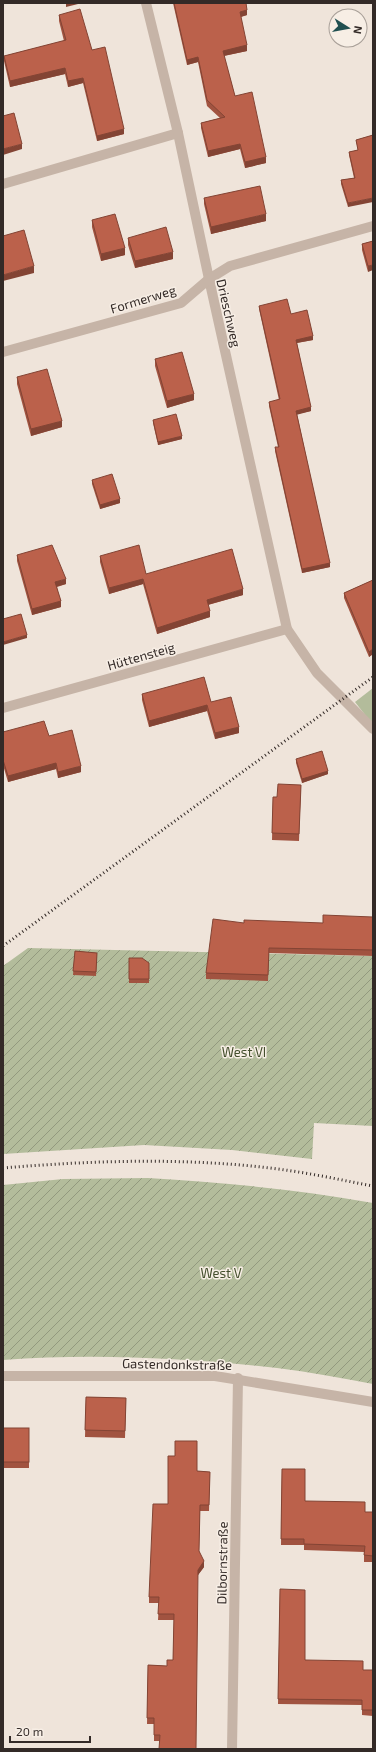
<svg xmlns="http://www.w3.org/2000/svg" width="376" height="1752" viewBox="0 0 376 1752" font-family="'Exo 2',sans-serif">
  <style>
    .grass { fill: #b3bc9b }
    .garden { fill: url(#garden-furrows) }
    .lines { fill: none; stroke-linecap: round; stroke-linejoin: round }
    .lane { stroke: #c6b4a7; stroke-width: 10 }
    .street { stroke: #c6b4a7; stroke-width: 10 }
    .rail { stroke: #332a27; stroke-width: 3; stroke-dasharray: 1 3; stroke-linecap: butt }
    .wall { fill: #a15340 }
    .shaded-wall { fill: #834434 }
    .building { fill: #bb614b; stroke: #834434 }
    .labels { text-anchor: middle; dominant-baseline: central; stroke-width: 3; stroke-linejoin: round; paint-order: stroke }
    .street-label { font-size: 13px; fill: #332a27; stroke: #f7eee5 }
    .park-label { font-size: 13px; fill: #444f2d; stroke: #f7eee5 }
  </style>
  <defs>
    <pattern id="garden-furrows" width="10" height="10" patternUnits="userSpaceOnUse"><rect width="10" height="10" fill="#b3bc9b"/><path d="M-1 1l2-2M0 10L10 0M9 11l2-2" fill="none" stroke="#92997e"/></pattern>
  </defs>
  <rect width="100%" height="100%" fill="#efe4da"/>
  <path class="grass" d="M373,688V725L355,702Z"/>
  <g class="garden">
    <path d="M28,948L373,956V1126L314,1123L312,1159L232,1150L144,1145L3,1154V966Z"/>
    <path d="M148,1178C225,1183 297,1189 373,1203V1384C341,1378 309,1372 277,1368C186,1358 94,1353 3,1360V1185L63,1179Z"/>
  </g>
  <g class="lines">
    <path class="lane" d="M3,184L178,133"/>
    <g class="street">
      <path d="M146,3L178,133L209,279L287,629L317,673L373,729"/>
      <path d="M3,352L181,303L209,279L230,266L373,226"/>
      <path d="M3,708L287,629"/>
      <path d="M3,1376H215L373,1402"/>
      <path d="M232,1749L238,1378"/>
    </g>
    <g class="rail">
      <path d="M3,946L373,677"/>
      <path d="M3,1168C97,1160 199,1157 292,1171C319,1175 346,1181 373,1186"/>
    </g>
  </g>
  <g class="wall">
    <path d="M173,3H246L247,15L241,17L247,51L224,56L235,96L266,163L245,168L240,149L208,157L201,128V123L220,118L207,106L198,62L187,65Z"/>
    <path d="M59,15L92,50L124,134L97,141L83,83L68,87L65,74L10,87L4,61V56L64,41L59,21Z"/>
    <path d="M373,135L348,207L341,184V180L354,178L349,155V152L358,150L356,140Z"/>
    <path d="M204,198L266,221L211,234L204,204Z"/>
    <path d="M92,220L125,255L101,261L92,227Z"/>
    <path d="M128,238L173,259L135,268L128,245Z"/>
    <path d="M373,241L368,272L362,250V244Z"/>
    <path d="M259,306L291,314L313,340L297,343L311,411L297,414L330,567L302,573L275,451V447H278L269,406V402L279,400L259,309Z"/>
    <path d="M155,359L194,400L167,408L155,366Z"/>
    <path d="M17,377L62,427L31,436L17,384Z"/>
    <path d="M153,420L182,439L158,445L153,423Z"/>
    <path d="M92,480L120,503L100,509L92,484Z"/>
    <path d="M17,555L66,584L57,587L61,607L32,615L17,561Z"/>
    <path d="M100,556L146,574L243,595L208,605L210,617L157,634L143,584L109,594L100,562Z"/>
    <path d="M373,580V654L369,657L344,598V593Z"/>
    <path d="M142,694L211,702L239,733L215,739L207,711L149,727L142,700Z"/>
    <path d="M3,732L49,736L81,772L58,778L56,769L8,782L3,765Z"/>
    <path d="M296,759L328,774L302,783L296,763Z"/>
    <path d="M301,785L299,841L272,840L273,797H277Z"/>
    <path d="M373,917V956L269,953L268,981L206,979V973L244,923H323Z"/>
    <path d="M75,951L97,953L96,976L73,975Z"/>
    <path d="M129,958L149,963V983H129Z"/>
    <path d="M86,1397L126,1398L125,1438L85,1437Z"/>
    <rect x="3" y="1428" width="26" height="40"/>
    <path d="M282,1469L305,1501L365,1512H373V1562H364V1552L304,1550V1545H281Z"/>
    <path d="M197,1471L210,1472L209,1511H200L199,1551L204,1567L198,1575L160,1741H154V1724H147L148,1665L167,1666L173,1660L174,1620H158L159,1603H149V1597L168,1504Z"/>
    <path d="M280,1589L305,1660L363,1670H373V1716L362,1715V1705L278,1704Z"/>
  </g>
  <g class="shaded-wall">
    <path d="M66,3H82L66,7Z"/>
    <path d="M247,10V15L240,17V12Z"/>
    <path d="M247,45V51L223,56V51Z"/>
    <path d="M198,57V62L187,65V60Z"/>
    <path d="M65,68V74L10,87V81Z"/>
    <path d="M83,78V83L68,87V81Z"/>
    <path d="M124,129V134L97,141V136Z"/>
    <path d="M22,144V149L3,155V149Z"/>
    <path d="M240,144V149L208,157V151Z"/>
    <path d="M266,157V163L245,168V162Z"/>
    <path d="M373,198V202L348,207V203Z"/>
    <path d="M266,214V221L211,234V227Z"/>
    <path d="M125,248V255L101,261V254Z"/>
    <path d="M173,252V259L135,268V261Z"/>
    <path d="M373,265V270L368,272V266Z"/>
    <path d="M34,266V273L3,281V275Z"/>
    <path d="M313,336V340L296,343V340Z"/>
    <path d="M194,394V400L167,408V401Z"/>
    <path d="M311,407V411L296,415V411Z"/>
    <path d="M62,421V427L31,436V429Z"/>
    <path d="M182,436V439L158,445V442Z"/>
    <path d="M120,499V503L100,509V505Z"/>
    <path d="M330,563V567L302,573V569Z"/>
    <path d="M66,579V584L55,587V582Z"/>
    <path d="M143,579V584L109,594V588Z"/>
    <path d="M243,589V595L207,605V600Z"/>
    <path d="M61,601V607L32,615V609Z"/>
    <path d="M210,611V617L157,634V628Z"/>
    <path d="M27,635V638L3,645V642Z"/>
    <path d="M373,649V654L369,657V652Z"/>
    <path d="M207,705V711L149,727V721Z"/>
    <path d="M239,727V733L215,739V733Z"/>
    <path d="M56,763V769L8,782V776Z"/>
    <path d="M81,766V772L58,778V772Z"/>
    <path d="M328,771V774L302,783V779Z"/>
    <path d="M204,1561V1567L198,1575V1570Z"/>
  </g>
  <g class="building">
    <path d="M174,3H246L247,10L240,12L247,45L223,51L235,96L252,92L266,157L245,162L240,144L208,151L201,123L225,117L207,100L198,57L187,60Z"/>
    <path d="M80,9L92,50L105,47L124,129L97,136L83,78L68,81L65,68L10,81L4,56L66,40L59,15Z"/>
    <path d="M14,113L22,144L3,149V116Z"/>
    <path d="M373,135V198L348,203L341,180L355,178L349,152L358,150L356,140Z"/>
    <path d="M260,186L266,214L211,227L204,198Z"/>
    <path d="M115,214L125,248L101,254L92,220Z"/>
    <path d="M166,227L173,252L135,261L128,238Z"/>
    <path d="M24,230L34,266L3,275V236Z"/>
    <path d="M373,241V265L368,266L362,244Z"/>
    <path d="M287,299L291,314L307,310L313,336L296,340L311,407L296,411L330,563L302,569L275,447H279L269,402L280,399L259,306Z"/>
    <path d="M182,352L194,394L167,401L155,359Z"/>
    <path d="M47,369L62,421L31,429L17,377Z"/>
    <path d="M176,414L182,436L158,442L153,420Z"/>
    <path d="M112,474L120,499L100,505L92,480Z"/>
    <path d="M52,545L66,579L55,582L61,601L32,609L17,555Z"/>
    <path d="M139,545L146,574L232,549L243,589L207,600L210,611L157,628L143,579L109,588L100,556Z"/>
    <path d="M373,580V649L369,652L344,593Z"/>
    <path d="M21,614L27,635L3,642V619Z"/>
    <path d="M204,677L211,702L231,697L239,727L215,733L207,705L149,721L142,694Z"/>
    <path d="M44,721L49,736L72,730L81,766L58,772L56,763L8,776L3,760V732Z"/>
    <path d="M322,751L328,771L302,779L296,759Z"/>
    <path d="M278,784L301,785L299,834L272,833L273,797H277Z"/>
    <path d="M323,915L373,917V950L269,948L268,975L206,973L213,919L244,923V920L323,923Z"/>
    <path d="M75,951L97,953L96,972L73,971Z"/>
    <path d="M129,958H142L149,963V979H129Z"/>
    <path d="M86,1397L126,1398L125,1431L85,1430Z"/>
    <rect x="3" y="1428" width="26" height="34"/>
    <path d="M175,1441H197V1471L210,1472L209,1505H200L199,1551L204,1561L198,1570L196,1749H159L160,1735H154V1718H147L148,1665L167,1666V1660H173L174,1614H158L159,1597H149L153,1504H168V1456H175Z"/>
    <path d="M282,1469H305V1501L365,1502V1512H373V1556L364,1555L365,1546L304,1544V1539H281Z"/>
    <path d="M280,1589L305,1590V1660L363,1661V1670H373V1710H362V1700L278,1699Z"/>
  </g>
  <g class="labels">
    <g class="street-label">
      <text transform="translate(143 299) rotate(-17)">Formerweg</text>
      <text transform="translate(229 313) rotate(77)">Drieschweg</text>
      <text transform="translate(141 656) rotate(-16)">Hüttensteig</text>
      <text transform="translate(177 1364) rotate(1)">Gastendonkstraße</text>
      <text transform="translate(222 1563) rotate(-89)">Dilbornstraße</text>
    </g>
    <g class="park-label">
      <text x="244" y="1052">West VI</text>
      <text x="221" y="1273">West V</text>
    </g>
  </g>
  <rect width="376" height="1752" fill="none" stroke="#332a27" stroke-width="8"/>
  <g transform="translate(348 28) rotate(101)"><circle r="19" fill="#f7eee5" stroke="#a9a099"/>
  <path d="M0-3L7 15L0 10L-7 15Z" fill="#204f50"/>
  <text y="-6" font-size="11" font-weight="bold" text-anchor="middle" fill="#332a27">N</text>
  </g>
  <path d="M10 1736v6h80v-6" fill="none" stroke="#332a27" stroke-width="2"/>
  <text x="16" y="1736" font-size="12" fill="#332a27" stroke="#f7eee5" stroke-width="3" paint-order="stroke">20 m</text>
</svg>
